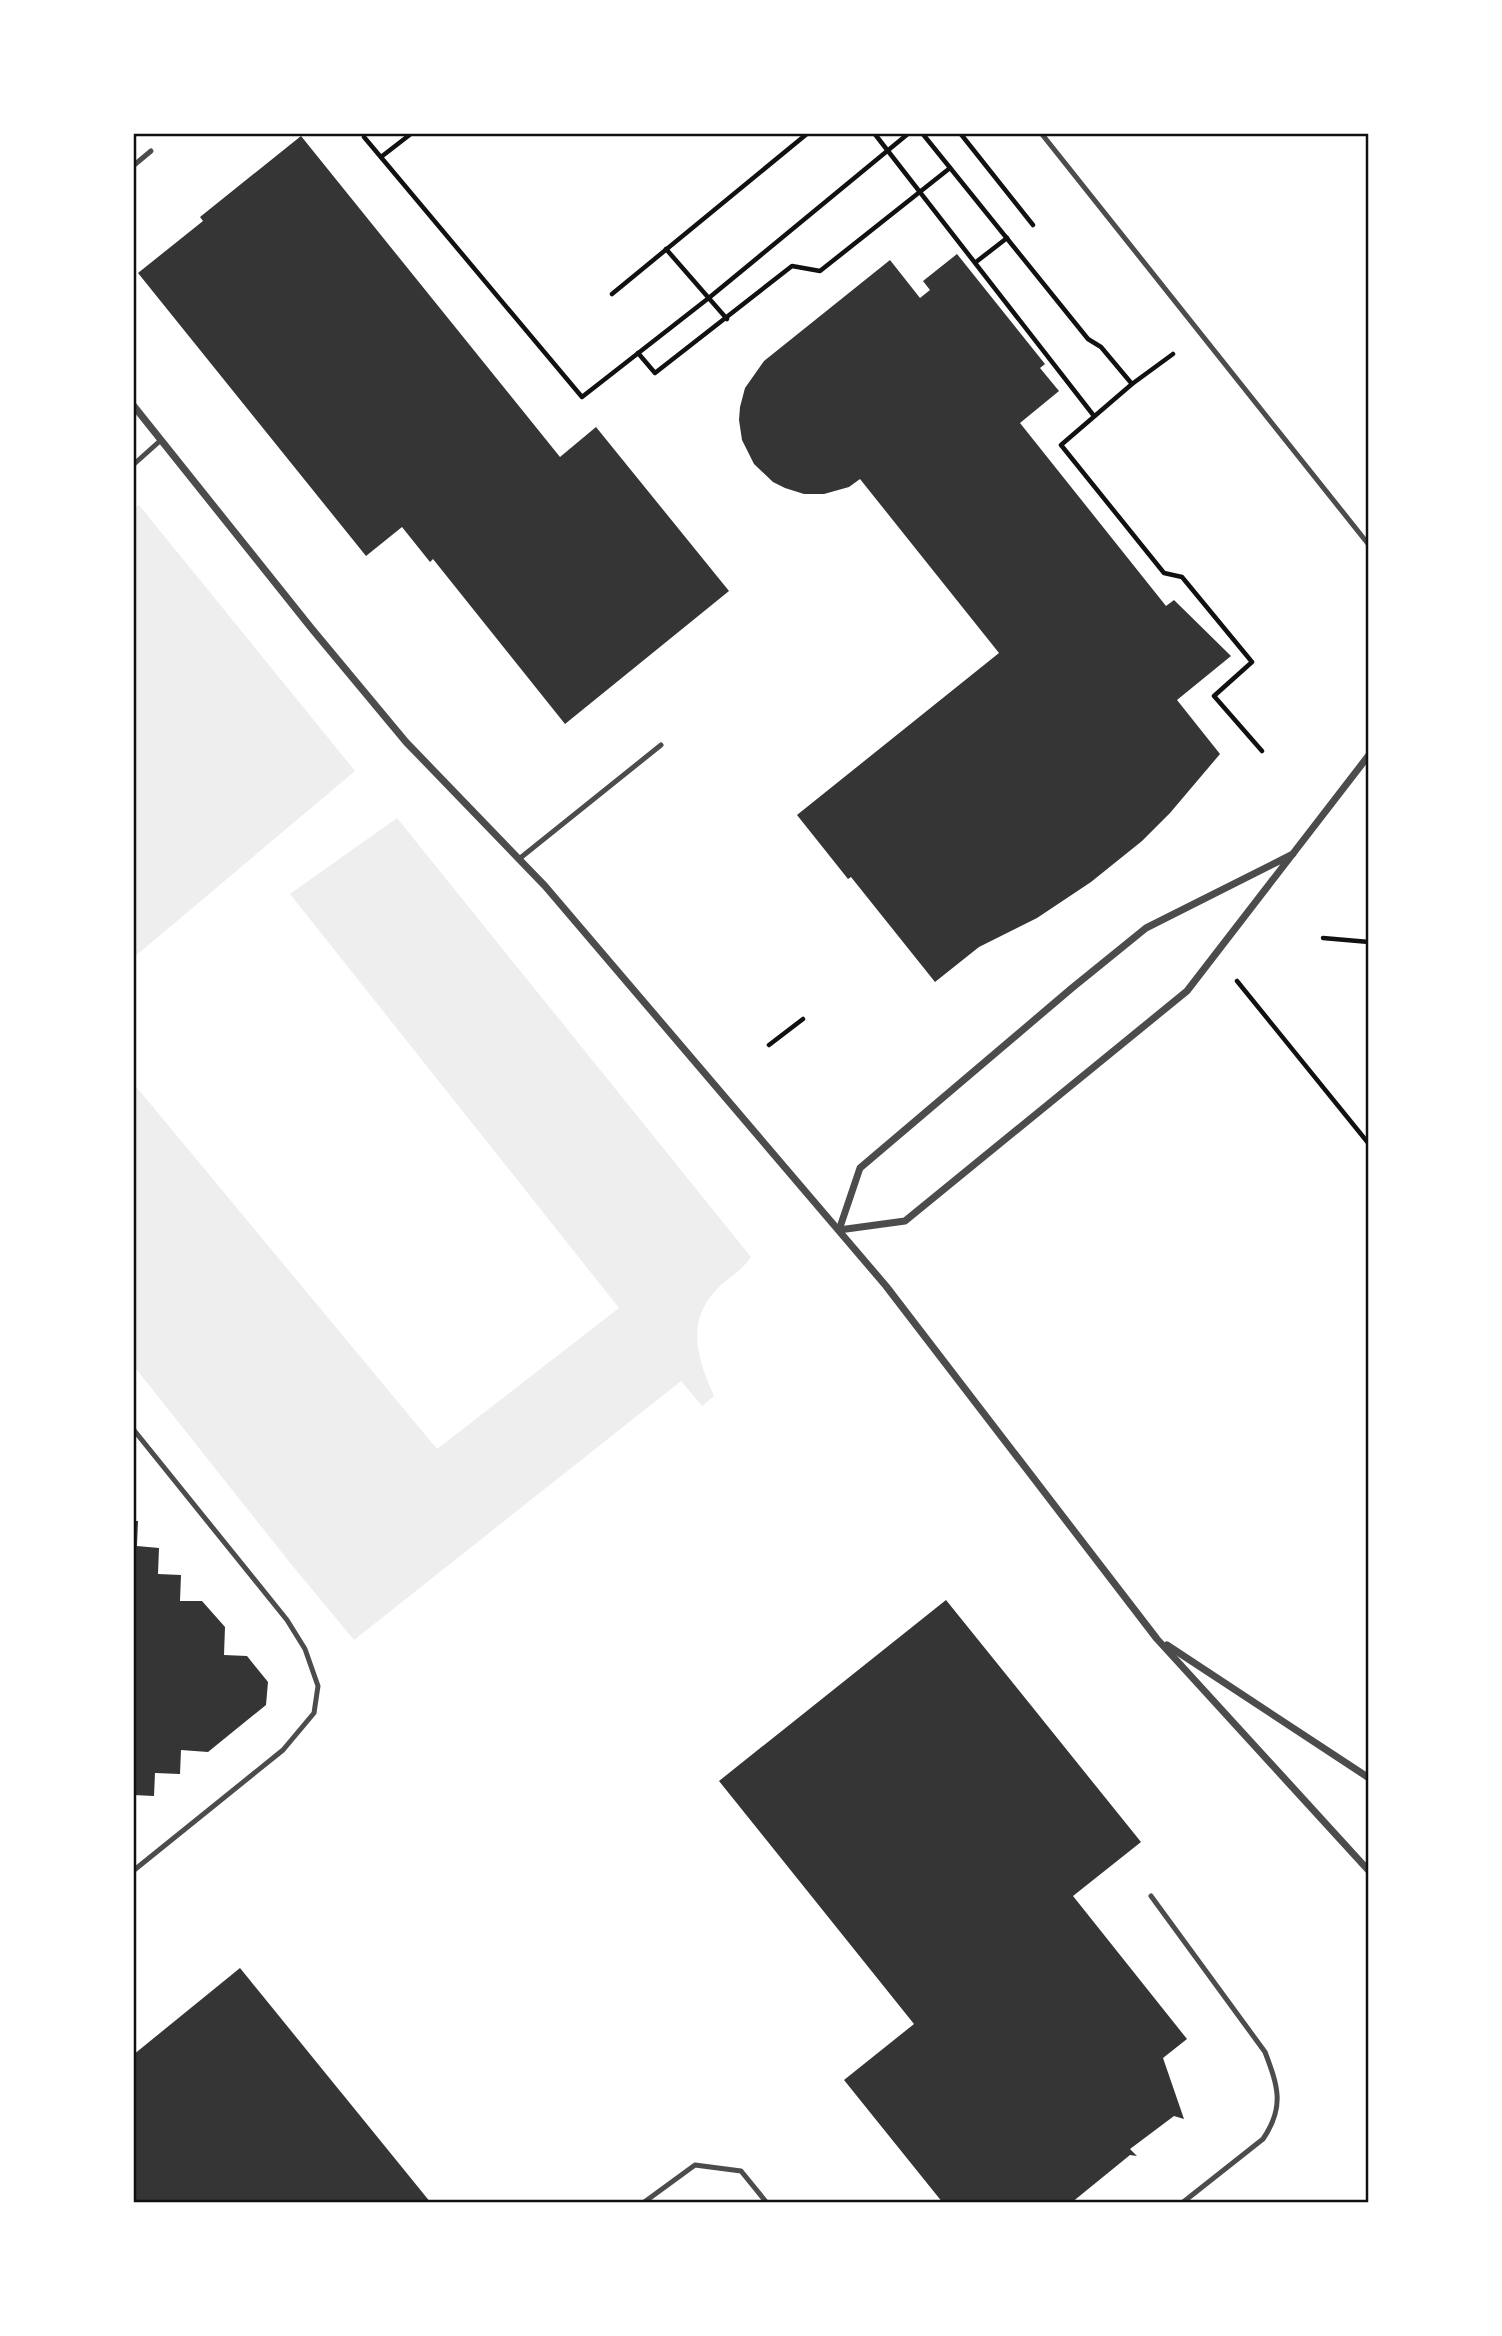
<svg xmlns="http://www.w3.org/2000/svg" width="1502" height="2336" viewBox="0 0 1502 2336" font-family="'Sofia Sans Condensed',sans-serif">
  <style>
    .green { fill: #eee }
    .building { fill: #353535 }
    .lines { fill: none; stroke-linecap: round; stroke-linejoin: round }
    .path { stroke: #111; stroke-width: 4.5 }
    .service { stroke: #4c4c4c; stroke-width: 5 }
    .minor { stroke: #4c4c4c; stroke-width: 7 }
    .neatline { fill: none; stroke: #111; stroke-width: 2.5 }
  </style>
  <rect width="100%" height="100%" fill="#fff"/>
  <g class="green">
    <path d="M139,505L355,771L133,958V509Z"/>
    <path d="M397,818L751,1257C742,1271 727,1278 716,1290C685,1323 698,1360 714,1396L702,1406L681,1381L354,1640L291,1564L133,1365V1083L437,1449L619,1308L290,894Z"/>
  </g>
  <g class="building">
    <path d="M301,136L560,457L596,427L729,591L565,724L433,559L430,562L402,527L366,556L138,273L203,221L200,217Z"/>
    <path d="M957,254L1045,364L1040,368L1059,391L1020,423L1166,606L1174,600L1231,656L1177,700L1220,754L1170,813L1142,841L1091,882L1037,918L979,947L935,982L851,877L848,879L797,815L999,653L860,479L849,487L824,494H804L785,488L773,482L754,464L742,440L739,420L740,407L745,388L764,361L890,260L920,298L930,290L923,281Z"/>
    <path d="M133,1521H138L137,1546L159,1548L158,1574L181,1575L180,1601H202L225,1627L224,1655L247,1656L268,1682L266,1705L208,1752L181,1750L180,1774L155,1773L154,1796L133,1795Z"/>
    <path d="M946,1600L1141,1842L1073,1896L1187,2039L1163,2058L1184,2119L1174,2116L1130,2149L1137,2156L1130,2155L1071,2203H943L844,2080L914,2024L719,1781Z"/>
    <path d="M240,1968L431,2203H133V2055Z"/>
  </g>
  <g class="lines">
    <g class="path">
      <path d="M364,133V137L582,397L710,297L909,133"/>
      <path d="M874,133L1094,416"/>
      <path d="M922,133L1088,339L1101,347L1132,384L1173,354"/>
      <path d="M960,133L1033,225"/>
      <path d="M381,157L412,133"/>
      <path d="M666,249L727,319"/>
      <path d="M976,262L1007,238"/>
      <path d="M612,294L808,133"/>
      <path d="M638,353L655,373L792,266L820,271L950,168"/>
      <path d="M1132,384L1061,445L1164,573L1182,577L1252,662L1214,696L1262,751"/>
      <path d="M1323,938L1369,942"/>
      <path d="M1237,981L1369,1144"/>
      <path d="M769,1045L803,1019"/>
    </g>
    <g class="service">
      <path d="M1041,133L1369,545"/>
      <path d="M133,166L151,151"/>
      <path d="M133,465L161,440"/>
      <path d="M519,859L661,745"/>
      <path d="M133,1429L287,1620L305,1649L318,1686L314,1713L283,1750L133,1871"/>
      <path d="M1151,1896L1265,2052C1278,2086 1285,2107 1263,2139L1182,2203"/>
      <path d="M643,2203L695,2165L741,2171L767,2203"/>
    </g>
    <g class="minor">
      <path d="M133,405L312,629L406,742L545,886L886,1286L1157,1639L1369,1871"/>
      <path d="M1293,854L1146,928L1072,988L860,1168L839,1230L905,1221L1187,991L1369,755"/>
      <path d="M1167,1645L1369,1778"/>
    </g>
  </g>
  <rect width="1502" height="2336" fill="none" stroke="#ffffff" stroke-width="270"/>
  <rect x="135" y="135" width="1232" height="2066" class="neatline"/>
</svg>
